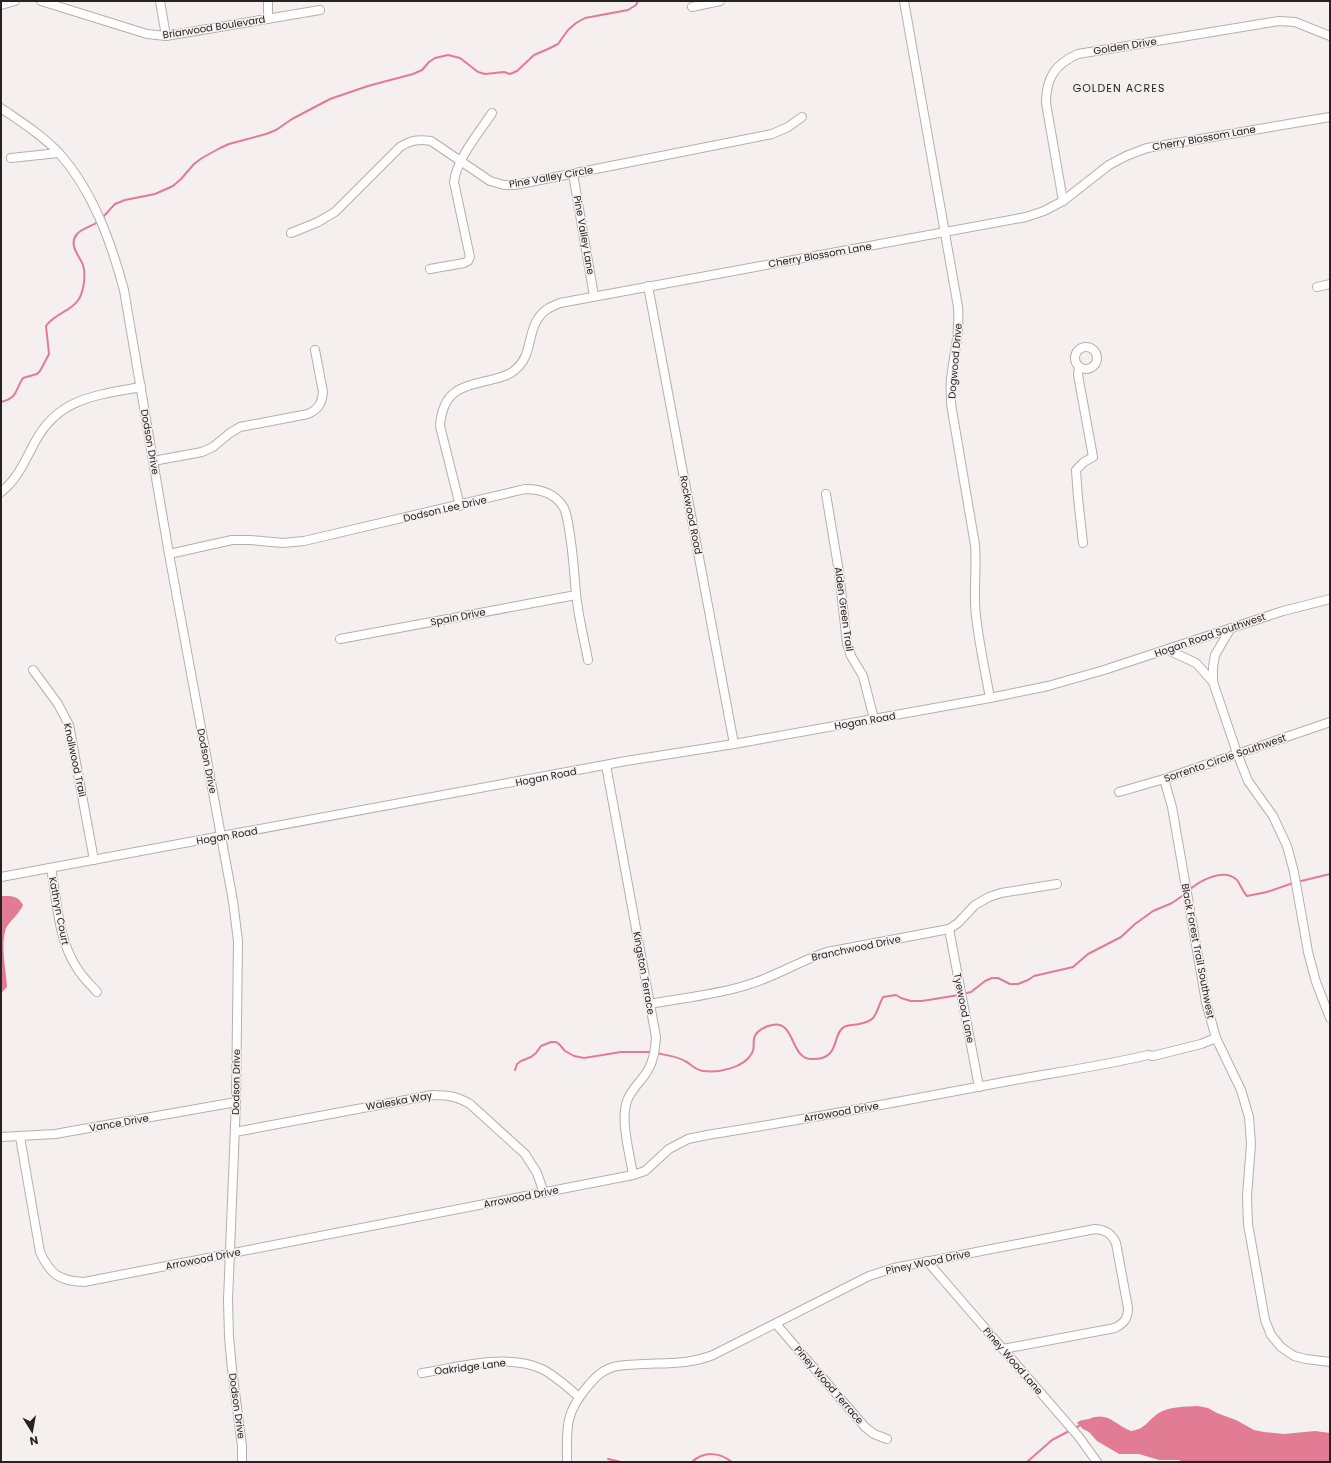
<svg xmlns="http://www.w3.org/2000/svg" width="1331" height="1463" viewBox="0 0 1331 1463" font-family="Poppins,sans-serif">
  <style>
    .water { fill: #e27b94 }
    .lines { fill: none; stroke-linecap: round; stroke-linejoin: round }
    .stream { stroke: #e27b94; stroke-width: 2 }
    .minor-casing { stroke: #b5aeaf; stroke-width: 10 }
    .minor { stroke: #fff; stroke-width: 8 }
    .labels { text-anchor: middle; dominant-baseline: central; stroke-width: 3; stroke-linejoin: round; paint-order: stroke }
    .street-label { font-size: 10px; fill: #252223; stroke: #f6eff0 }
    .neighbourhood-label { font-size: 11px; letter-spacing: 1px; fill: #252223; stroke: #f6eff0 }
  </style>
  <rect width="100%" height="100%" fill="#f6eff0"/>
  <g class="water">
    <path d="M1,896C11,896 18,895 23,905C19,914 11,920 6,928C0,946 6,968 7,987L1,993Z"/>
    <path d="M1198,1406L1208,1408L1217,1413L1236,1420L1254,1430L1264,1432L1284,1434L1315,1431L1330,1433V1462H1182L1179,1460H1159L1139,1454H1119L1097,1441L1089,1432L1083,1429L1077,1423C1081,1419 1085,1420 1089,1419C1108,1411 1115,1425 1131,1431C1145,1429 1147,1422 1157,1414C1169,1406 1184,1407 1198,1406Z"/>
  </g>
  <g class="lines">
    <g class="stream">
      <path d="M103,217L115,204L125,200L155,194L173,186L181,179L194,164L202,158L220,148L229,144L266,134L276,130L292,119L330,99L368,86L413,74L422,70L429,62L435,58L448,55L460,58L478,72L485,74L504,72L510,74L517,71L534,55L548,49L558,44L568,30L576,23L585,18L628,10L636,5L638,1"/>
      <path d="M1,402C18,398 15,390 23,378L37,374L40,371L49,354L46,326C55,313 71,312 79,299C84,290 86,275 83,265C79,255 68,245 77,234C81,229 92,226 98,222"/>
      <path d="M1297,882L1330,874"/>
      <path d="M1188,891C1199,881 1224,867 1237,880C1241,885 1242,891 1247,896L1267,892L1293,883"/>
      <path d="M963,994L971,992L985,981L992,978H998L1010,984H1018L1028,980L1034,976L1073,967L1088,954L1121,937L1135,924L1153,911L1172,903L1185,894"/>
      <path d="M656,1053C665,1055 677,1056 685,1061C691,1064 695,1070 703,1071C719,1073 744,1068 752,1053C755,1048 753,1044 754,1039C755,1031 766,1026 772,1025C795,1020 790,1057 810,1059C842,1061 831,1034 844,1027C847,1025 855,1025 859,1024C878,1021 875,1012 883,997L896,995L901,998L911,1001H922L959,995"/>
      <path d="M515,1070L517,1064L521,1061L531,1057L536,1053L541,1046L551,1042H556L559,1044L565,1051L574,1056L584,1058L621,1052H651"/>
      <path d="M1075,1428L1079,1426"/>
      <path d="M608,1459L621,1462"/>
      <path d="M692,1462C704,1451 719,1452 732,1462"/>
      <path d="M1027,1462L1052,1440L1071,1430"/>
    </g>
    <g class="minor-casing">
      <g id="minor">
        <path d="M41,1L147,34L166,36L320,10"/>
        <path d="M160,1L166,36"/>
        <path d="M904,1L958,307C960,332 954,354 951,379C950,387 951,396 951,404L975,545C977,569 973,592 976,616C979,643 985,671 990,698"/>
        <path d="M1,5L15,1"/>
        <path d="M692,7L720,1"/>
        <path d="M268,19V1"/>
        <path d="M1,108C21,122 42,135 59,153C93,191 111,242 124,290L169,554L233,901L238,941L236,1102L228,1300L229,1337L232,1369L242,1446V1462"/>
        <path d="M11,158L58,153"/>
        <path d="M573,174L594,296"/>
        <path d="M1063,201L1046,103C1046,78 1055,64 1078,54L1279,21L1295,22L1330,36"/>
        <path d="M291,233L318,222L335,212L400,147C411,140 418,139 431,141L490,181L504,185H515L772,134L788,127L802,117"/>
        <path d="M430,269L464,263L468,261L470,257L454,182C457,158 479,133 492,113"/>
        <path d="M648,286L734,744"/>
        <path d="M1317,287L1330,284"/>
        <circle cx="1086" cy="358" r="11"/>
        <path d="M1079,367L1078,375L1093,457L1084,462L1076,470L1078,498L1083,543"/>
        <path d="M153,461L202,452L213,447L230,433L240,427L308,414C318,409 322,404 323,392L315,350"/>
        <path d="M1,492C18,479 25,460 35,442C58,398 97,395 141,387"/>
        <path d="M826,494L839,572L847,644L851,656L863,676L874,719"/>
        <path d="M460,506L440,426C443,388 463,387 494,379C502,377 510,375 516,369C535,353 525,326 546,310C550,307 555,305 560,303L1026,217L1044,211L1063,201L1109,165L1126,156L1147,148L1330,117"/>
        <path d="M169,554L232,540H250L283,543L304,541L525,489C541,489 556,494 564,508C567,515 568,522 569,529C573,551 574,572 576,593C578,616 584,638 588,660"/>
        <path d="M1231,628L1215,655L1213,667V682L1237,753L1248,781L1273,816L1287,846L1294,872L1308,952L1316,982L1330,1018"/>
        <path d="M340,639L576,595"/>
        <path d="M1168,650L1196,663L1213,682"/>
        <path d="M33,670L58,704L69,725L94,860"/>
        <path d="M606,765L656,1037C655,1049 654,1060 648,1070C642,1081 631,1089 627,1101C620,1121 630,1154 633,1175"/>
        <path d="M1164,779L1172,807L1206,1002L1216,1038L1241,1090L1249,1117L1251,1144L1247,1196L1248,1224L1265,1320L1271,1335L1281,1347L1294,1356L1306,1359L1330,1362"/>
        <path d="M1119,792L1164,779L1330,722"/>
        <path d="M51,868C57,901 58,940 77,968C82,977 90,984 97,992"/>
        <path d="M1,877L626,761L734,744L990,698L1048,686L1104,670L1283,611L1330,599"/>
        <path d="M949,929L979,1087"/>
        <path d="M650,1004C682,998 716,995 747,985C775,977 799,961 827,952L949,929L958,923L975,905L989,897L1001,893L1057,884"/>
        <path d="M235,1132L432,1095C448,1095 456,1096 470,1104L525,1154L537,1173L544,1193"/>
        <path d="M1,1137L55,1134L236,1102"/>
        <path d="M20,1137L40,1252C50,1274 59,1281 84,1282L633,1175L645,1171L669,1149L688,1139L707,1135C803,1120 898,1102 993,1084C1045,1074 1097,1067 1148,1055L1153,1056L1201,1044L1216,1038"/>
        <path d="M927,1261L1079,1437L1097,1462"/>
        <path d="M776,1324L865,1427L874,1434L887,1439"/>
        <path d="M422,1373C459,1367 508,1353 542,1369C556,1376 567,1387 579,1397"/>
        <path d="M567,1462C567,1428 564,1415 587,1387C594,1379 600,1372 610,1368C621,1364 633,1365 644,1364C668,1363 691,1364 713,1355L869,1276L894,1268L1095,1229C1106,1230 1111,1233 1116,1243L1128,1308C1128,1319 1124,1323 1115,1328L1003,1349"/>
      </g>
    </g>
    <use href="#minor" class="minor"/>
  </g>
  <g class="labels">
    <g class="street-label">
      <text transform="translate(214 27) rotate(-9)">Briarwood Boulevard</text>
      <text transform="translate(1125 46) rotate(-9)">Golden Drive</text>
      <text transform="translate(1204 138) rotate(-10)">Cherry Blossom Lane</text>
      <text transform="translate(551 177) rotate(-10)">Pine Valley Circle</text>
      <text transform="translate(584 235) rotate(80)">Pine Valley Lane</text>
      <text transform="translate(820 255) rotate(-10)">Cherry Blossom Lane</text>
      <text transform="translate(955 361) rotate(-85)">Dogwood Drive</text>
      <text transform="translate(150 442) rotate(80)">Dodson Drive</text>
      <text transform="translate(445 509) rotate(-13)">Dodson Lee Drive</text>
      <text transform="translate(691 515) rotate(79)">Rockwood Road</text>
      <text transform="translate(844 609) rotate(82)">Alden Green Trail</text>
      <text transform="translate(458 617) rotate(-11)">Spain Drive</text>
      <text transform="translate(1210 635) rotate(-19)">Hogan Road Southwest</text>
      <text transform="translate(865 721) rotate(-10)">Hogan Road</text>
      <text transform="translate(1225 758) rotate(-19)">Sorrento Circle Southwest</text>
      <text transform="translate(75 760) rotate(78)">Knollwood Trail</text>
      <text transform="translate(207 761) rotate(79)">Dodson Drive</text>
      <text transform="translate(546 777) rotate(-11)">Hogan Road</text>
      <text transform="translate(227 836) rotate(-10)">Hogan Road</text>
      <text transform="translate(59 911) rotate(79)">Kathryn Court</text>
      <text transform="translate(856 948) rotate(-12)">Branchwood Drive</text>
      <text transform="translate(1198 951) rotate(79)">Black Forest Trail Southwest</text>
      <text transform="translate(644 973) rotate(80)">Kingston Terrace</text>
      <text transform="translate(964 1008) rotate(79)">Tyewood Lane</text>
      <text transform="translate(236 1082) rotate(-89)">Dodson Drive</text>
      <text transform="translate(399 1101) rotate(-10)">Waleska Way</text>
      <text transform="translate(841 1112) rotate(-10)">Arrowood Drive</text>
      <text transform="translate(119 1123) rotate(-10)">Vance Drive</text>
      <text transform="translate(521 1197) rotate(-11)">Arrowood Drive</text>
      <text transform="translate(203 1259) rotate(-11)">Arrowood Drive</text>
      <text transform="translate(928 1262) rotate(-12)">Piney Wood Drive</text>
      <text transform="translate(1013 1361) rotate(49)">Piney Wood Lane</text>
      <text transform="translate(470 1367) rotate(-7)">Oakridge Lane</text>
      <text transform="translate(829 1385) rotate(49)">Piney Wood Terrace</text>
      <text transform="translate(237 1406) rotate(82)">Dodson Drive</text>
    </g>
    <g class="neighbourhood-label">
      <text x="1119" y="88">GOLDEN ACRES</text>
    </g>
  </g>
  <rect width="1331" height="1463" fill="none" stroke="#252223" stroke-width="4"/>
  <g transform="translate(32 1431) rotate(169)" stroke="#f6eff0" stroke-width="3" paint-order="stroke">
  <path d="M0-3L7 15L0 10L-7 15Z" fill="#252223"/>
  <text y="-6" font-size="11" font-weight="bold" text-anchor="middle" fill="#252223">N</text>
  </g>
</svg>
